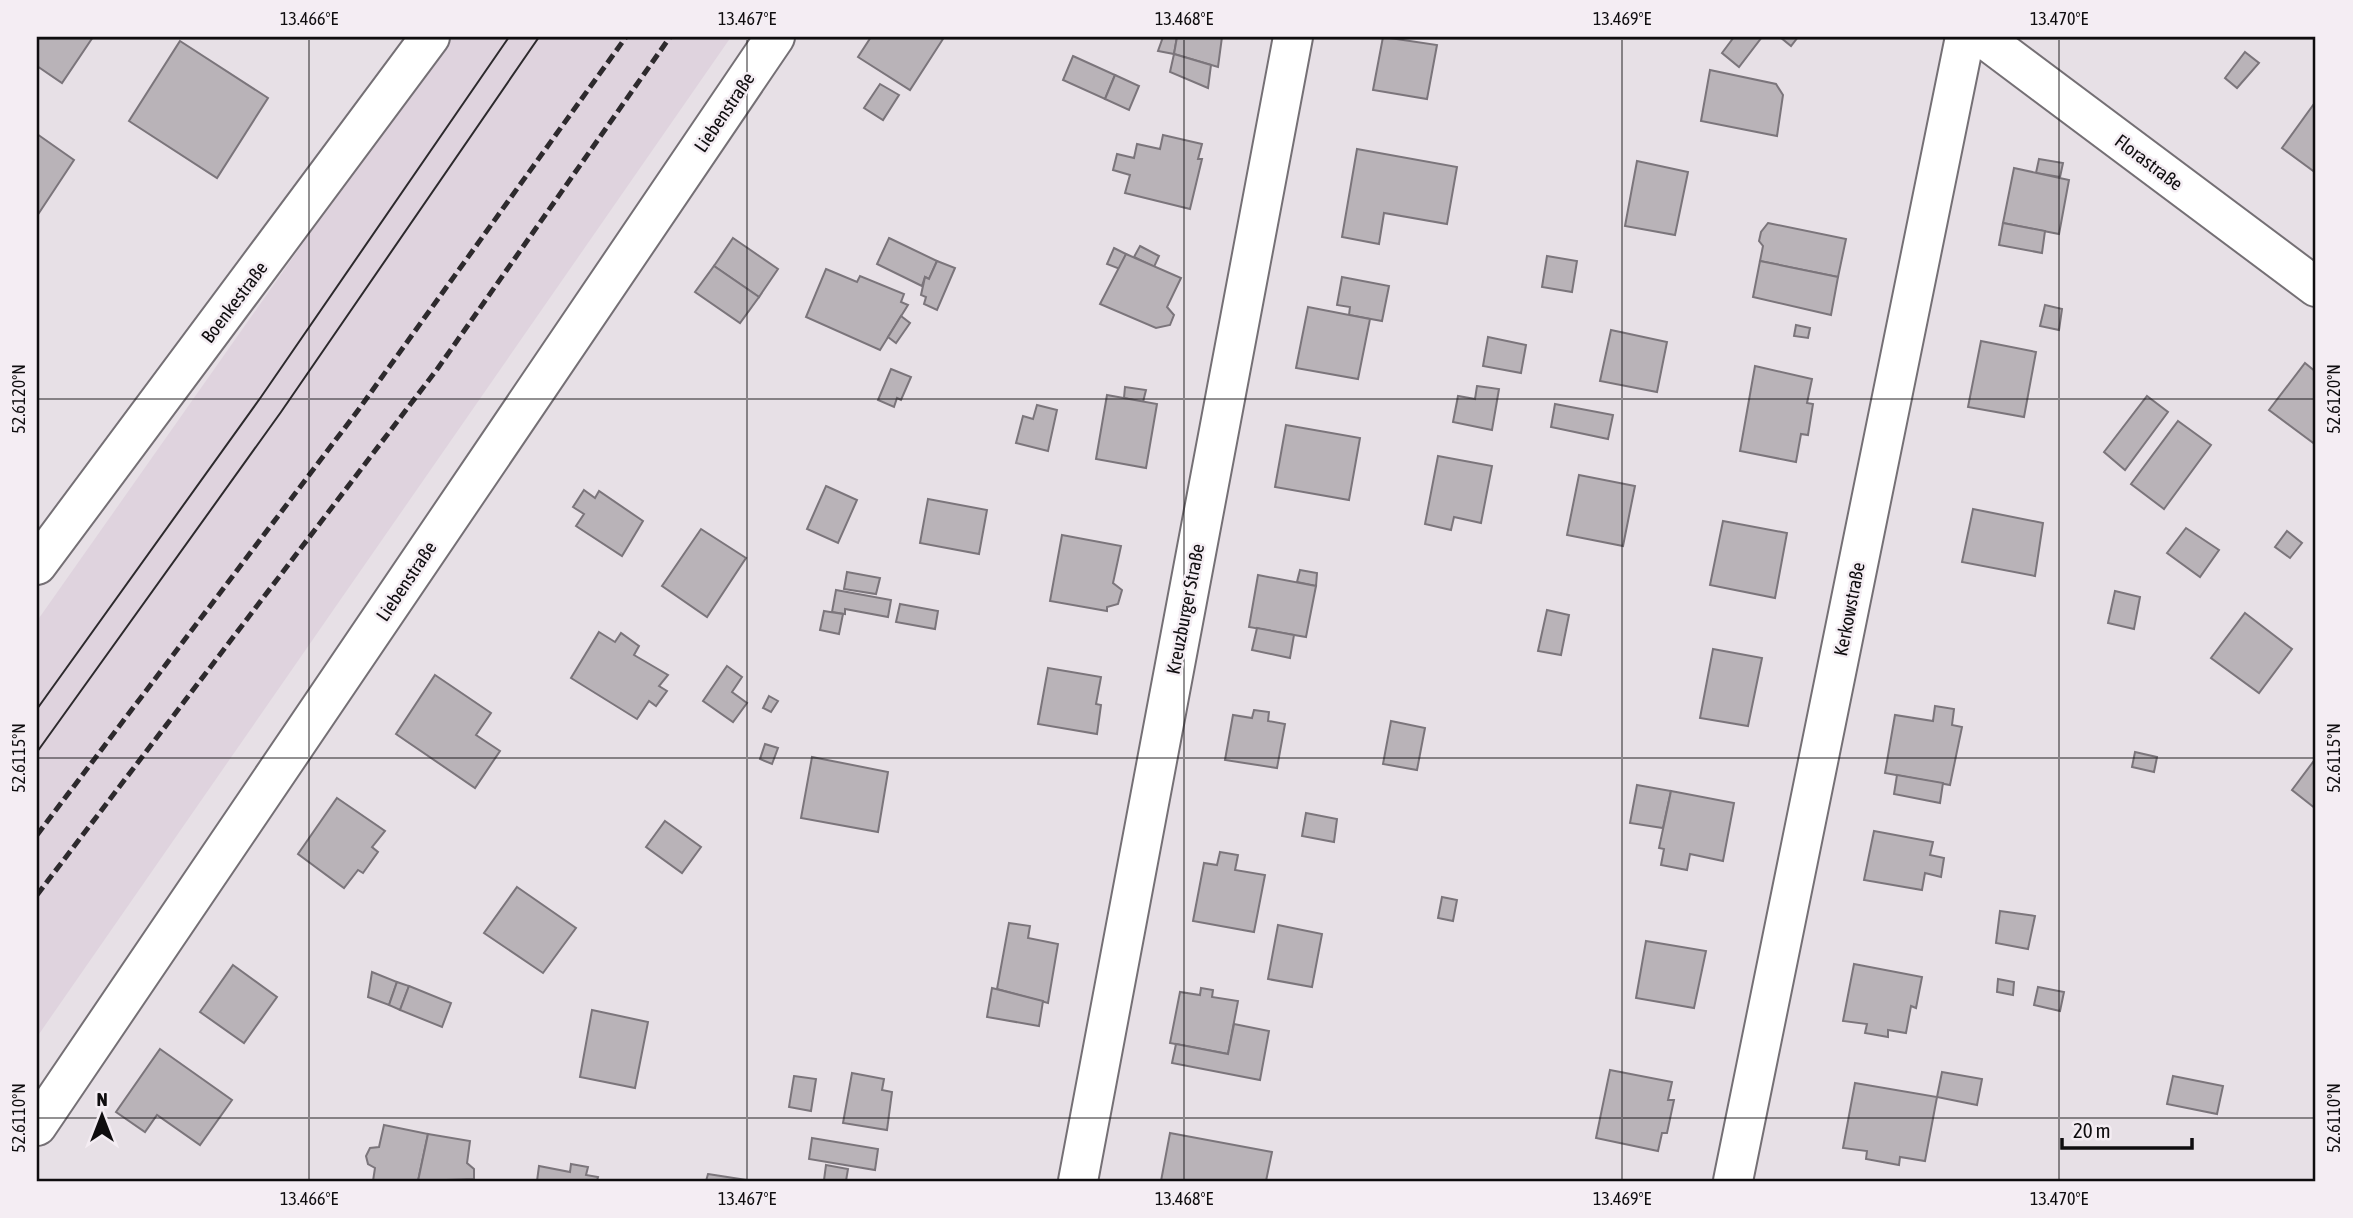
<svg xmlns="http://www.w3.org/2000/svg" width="2353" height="1218" viewBox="0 0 2353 1218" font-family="'Asap Condensed',sans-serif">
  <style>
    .built { fill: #dfd3de }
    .building { fill: #b9b3b8; stroke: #7b757b; stroke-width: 2 }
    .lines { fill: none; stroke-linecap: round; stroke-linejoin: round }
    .minor-casing { stroke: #757075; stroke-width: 42 }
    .minor { stroke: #fff; stroke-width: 38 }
    .tram { stroke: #2d2a2d; stroke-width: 2 }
    .rail { stroke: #2d2a2d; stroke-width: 5; stroke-dasharray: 10 5; stroke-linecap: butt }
    .ticks { fill: none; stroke: #0f0d0f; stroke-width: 2; stroke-opacity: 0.45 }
    .labels { text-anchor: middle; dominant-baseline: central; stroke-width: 5; stroke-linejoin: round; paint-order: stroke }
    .street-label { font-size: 19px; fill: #0f0d0f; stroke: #f4edf3 }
    .neatline { fill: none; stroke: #0f0d0f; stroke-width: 2.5 }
    .ticks-label { font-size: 18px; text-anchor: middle; fill: #0f0d0f }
  </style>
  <rect width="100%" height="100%" fill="#e7e0e6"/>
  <path class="built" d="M448,37H731L37,1037V621Z"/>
  <g class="building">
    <path d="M37,37H93L62,83L37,66Z"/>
    <path d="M871,37H939L943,39L910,90L858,57Z"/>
    <path d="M1163,37H1177L1174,54L1158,51Z"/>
    <path d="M1177,37H1222L1218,67L1174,54Z"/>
    <path d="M1383,37L1437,45L1427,99L1373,90Z"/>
    <path d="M1734,37H1762L1739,67L1722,53Z"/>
    <path d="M1780,37H1798L1791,46Z"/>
    <path d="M180,41L268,98L217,178L129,121Z"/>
    <path d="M2245,52L2259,63L2237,88L2225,78Z"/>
    <path d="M1174,54L1211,65L1208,88L1170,72Z"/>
    <path d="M1073,56L1115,75L1105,99L1063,80Z"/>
    <path d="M1710,70L1776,84L1783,95L1777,136L1701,121Z"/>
    <path d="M1115,75L1139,86L1129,110L1105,99Z"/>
    <path d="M880,84L899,95L883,120L864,108Z"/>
    <path d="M2316,101V173L2282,148Z"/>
    <path d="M37,134L74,160L37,216Z"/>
    <path d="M1163,135L1202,144L1198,159H1202L1190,209L1125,193L1130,175L1113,170L1117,154L1134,158L1137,144L1160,149Z"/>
    <path d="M1357,149L1457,167L1447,224L1384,213L1379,244L1342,237Z"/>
    <path d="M2039,159L2063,163L2060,177L2036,173Z"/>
    <path d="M1637,161L1688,172L1675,235L1625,226Z"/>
    <path d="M2014,168L2069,180L2059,234L2003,223Z"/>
    <path d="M1768,223L1846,239L1838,277L1760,261L1763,246L1759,241L1761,232Z"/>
    <path d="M2003,223L2045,231L2042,253L1999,245Z"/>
    <path d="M733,238L778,269L759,297L714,266Z"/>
    <path d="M889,238L937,261L929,279L925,277L922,286L877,264Z"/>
    <path d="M1140,246L1159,256L1154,267L1134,257Z"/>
    <path d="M1114,248L1126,254L1120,269L1107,264Z"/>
    <path d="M1126,254L1181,278L1167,307L1174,315L1170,325L1156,328L1100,304Z"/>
    <path d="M1547,256L1577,261L1572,292L1542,287Z"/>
    <path d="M937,261L955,268L937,310L924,304L926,297L921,295L925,277L929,279Z"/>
    <path d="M1760,261L1838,277L1831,315L1753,297Z"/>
    <path d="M714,266L759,297L740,323L695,292Z"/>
    <path d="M826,269L857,282L860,276L904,294L901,302L908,305L880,350L806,317Z"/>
    <path d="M1342,277L1389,286L1382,321L1349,315L1350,307L1337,305Z"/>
    <path d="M2045,305L2062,309L2059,330L2040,326Z"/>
    <path d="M1308,307L1370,319L1358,379L1296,368Z"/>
    <path d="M901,316L910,323L896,343L888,337Z"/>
    <path d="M1796,325L1810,328L1808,338L1794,336Z"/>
    <path d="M1611,330L1667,342L1657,392L1600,381Z"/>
    <path d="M1488,337L1526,345L1521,373L1483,366Z"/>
    <path d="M1981,341L2036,352L2024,417L1968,407Z"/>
    <path d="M2305,363L2316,372V445L2269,410Z"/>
    <path d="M1755,366L1812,379L1807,403L1813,404L1808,435L1801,434L1796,462L1740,451Z"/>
    <path d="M891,369L911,377L901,400L897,398L894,407L878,400Z"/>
    <path d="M1477,386L1499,389L1492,430L1453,422L1458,396L1475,399Z"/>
    <path d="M1125,387L1146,390L1143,402L1124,398Z"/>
    <path d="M1107,395L1157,404L1146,468L1096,459Z"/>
    <path d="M2147,396L2168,412L2125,470L2104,452Z"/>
    <path d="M1555,404L1613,415L1608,439L1551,427Z"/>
    <path d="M1037,405L1057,410L1048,451L1016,443L1023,416L1033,419Z"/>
    <path d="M2178,421L2211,445L2164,509L2131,484Z"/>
    <path d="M1286,425L1360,438L1349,500L1275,487Z"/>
    <path d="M1438,456L1492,466L1481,523L1454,517L1451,530L1425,524Z"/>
    <path d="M1579,475L1635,486L1623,546L1567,535Z"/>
    <path d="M826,486L857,500L838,543L807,529Z"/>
    <path d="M584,490L595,498L599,491L643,521L622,556L576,526L584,514L573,507Z"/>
    <path d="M928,499L987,510L979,554L920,543Z"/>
    <path d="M1973,509L2043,523L2035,576L1962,562Z"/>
    <path d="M1723,521L1787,533L1775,598L1710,585Z"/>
    <path d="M2186,528L2219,550L2200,577L2167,553Z"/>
    <path d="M701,529L746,558L707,617L662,586Z"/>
    <path d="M2287,531L2302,543L2290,558L2275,547Z"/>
    <path d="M1062,535L1121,546L1113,583L1122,590L1118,604L1107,607V611L1050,601Z"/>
    <path d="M1300,570L1317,573L1316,586L1297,582Z"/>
    <path d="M847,572L880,578L876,594L844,589Z"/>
    <path d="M1258,575L1316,586L1306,637L1249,627Z"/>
    <path d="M836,590L891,600L888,617L845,609V614L832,612Z"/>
    <path d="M2115,591L2140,597L2134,629L2108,623Z"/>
    <path d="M900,604L938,611L935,629L896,622Z"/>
    <path d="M1547,610L1569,615L1561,655L1538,651Z"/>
    <path d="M824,611L843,614L839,634L820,630Z"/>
    <path d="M2245,613L2292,649L2259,693L2211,658Z"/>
    <path d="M1257,628L1294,635L1290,658L1252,650Z"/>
    <path d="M599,632L615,642L621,633L639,646L634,655L668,675L659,686L667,691L656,706L649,701L637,719L571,678Z"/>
    <path d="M1713,649L1762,658L1748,726L1700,718Z"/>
    <path d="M727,666L742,677L732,692L747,703L733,722L703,701Z"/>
    <path d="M1048,668L1101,677L1096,704L1101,705L1097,734L1038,724Z"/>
    <path d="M435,675L491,713L476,735L500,751L475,788L396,734Z"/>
    <path d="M769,696L778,701L771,712L763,708Z"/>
    <path d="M1935,706L1954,709L1952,725L1962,727L1950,785L1885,773L1895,715L1933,721Z"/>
    <path d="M1254,710L1269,712L1268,721L1285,724L1277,768L1225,760L1233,715L1252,718Z"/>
    <path d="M1391,721L1425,728L1417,770L1383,764Z"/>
    <path d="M765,744L778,748L772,764L760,759Z"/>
    <path d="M2135,752L2157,757L2154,772L2132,767Z"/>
    <path d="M812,757L888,772L878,832L801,818Z"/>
    <path d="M2316,758V809L2292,790Z"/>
    <path d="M1897,775L1943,783L1940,803L1894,794Z"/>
    <path d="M1637,785L1671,791L1663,828L1630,823Z"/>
    <path d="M1671,791L1734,803L1723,861L1690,854L1687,870L1661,865L1664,849L1659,848Z"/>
    <path d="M337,798L385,831L372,847L378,852L363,873L358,870L344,888L298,854Z"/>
    <path d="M1306,813L1337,819L1334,842L1302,836Z"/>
    <path d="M665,821L701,847L682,873L646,847Z"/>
    <path d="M1874,831L1933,842L1930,855L1944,858L1941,877L1925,873L1922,890L1864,880Z"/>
    <path d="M1220,852L1238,855L1235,870L1265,875L1254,932L1193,921L1204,863L1217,865Z"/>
    <path d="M517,887L576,928L543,973L484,933Z"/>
    <path d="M1442,897L1457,900L1453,921L1438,918Z"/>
    <path d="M2000,911L2035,916L2028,949L1996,943Z"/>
    <path d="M1009,923L1030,926L1028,938L1058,944L1048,1003L997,989Z"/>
    <path d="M1278,925L1322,934L1312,987L1268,979Z"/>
    <path d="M1646,941L1706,951L1694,1008L1636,998Z"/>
    <path d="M1854,964L1922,977L1916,1008L1911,1006L1906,1033L1888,1030V1037L1865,1033L1867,1024L1843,1021Z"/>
    <path d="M233,965L277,997L244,1043L200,1012Z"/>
    <path d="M372,972L397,982L389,1005L368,997Z"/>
    <path d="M1998,979L2014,982L2013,995L1997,992Z"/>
    <path d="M397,982L409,986L400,1010L389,1005Z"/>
    <path d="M409,986L451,1003L442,1027L400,1010Z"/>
    <path d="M2038,987L2064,992L2060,1011L2034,1005Z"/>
    <path d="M992,988L1043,1001L1039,1026L987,1017Z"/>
    <path d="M1201,988L1213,990L1212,997L1238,1001L1228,1054L1170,1043L1180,992L1200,995Z"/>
    <path d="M592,1010L648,1022L635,1088L580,1077Z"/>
    <path d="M1234,1024L1269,1031L1260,1080L1172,1063L1176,1044L1228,1054Z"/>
    <path d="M160,1049L232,1100L200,1145L157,1115L145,1132L116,1112Z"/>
    <path d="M1610,1070L1672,1082L1668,1100H1674L1667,1133H1662L1658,1151L1596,1138Z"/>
    <path d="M1942,1072L1982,1079L1977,1105L1937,1097Z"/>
    <path d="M852,1073L884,1079L882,1090L892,1092L887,1130L843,1123Z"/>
    <path d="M794,1076L816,1079L811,1111L789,1107Z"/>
    <path d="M2173,1076L2223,1086L2217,1114L2167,1104Z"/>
    <path d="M1855,1083L1937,1097L1925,1161L1900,1157L1899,1165L1866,1159L1867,1151L1843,1148Z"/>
    <path d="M384,1125L428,1134L418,1181H373L375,1168L368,1164L366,1156L370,1148L379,1147Z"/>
    <path d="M1170,1133L1272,1152L1266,1181H1161Z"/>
    <path d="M428,1134L470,1141L467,1163L474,1169V1179L418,1181Z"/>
    <path d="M812,1138L878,1149L875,1170L809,1159Z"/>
    <path d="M571,1164L588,1167L586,1175L598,1177L597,1181H537L539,1166L570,1172Z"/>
    <path d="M826,1165L848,1169L846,1181L824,1180Z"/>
    <path d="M708,1174L753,1181H706Z"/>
  </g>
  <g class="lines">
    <g class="minor-casing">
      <g id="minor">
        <path d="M1982,37L2316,287"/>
        <path d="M37,565L430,37"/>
        <path d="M37,1126L775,37"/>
        <path d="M1078,1181L1293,37"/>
        <path d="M1733,1181L1965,37"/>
      </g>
    </g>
    <use href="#minor" class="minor"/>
    <g class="tram">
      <path d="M37,709L261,397L509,37"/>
      <path d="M37,752L281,412L539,37"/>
    </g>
    <g class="rail">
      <path d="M37,835L359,409L626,37"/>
      <path d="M37,895L438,368L670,37"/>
    </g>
  </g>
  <path class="ticks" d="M309,37V1181M747,37V1181M1184,37V1181M1622,37V1181M2059,37V1181M37,39H2316M37,399H2316M37,758H2316M37,1118H2316"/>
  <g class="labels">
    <g class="street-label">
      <text transform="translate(724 112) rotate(-56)">Liebenstraße</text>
      <text transform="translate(2149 162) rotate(37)">Florastraße</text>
      <text transform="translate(234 302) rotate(-53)">Boenkestraße</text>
      <text transform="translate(406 581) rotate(-56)">Liebenstraße</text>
      <text transform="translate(1185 609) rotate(-79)">Kreuzburger Straße</text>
      <text transform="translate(1849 609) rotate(-79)">Kerkowstraße</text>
    </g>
  </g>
  <rect width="2353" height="1218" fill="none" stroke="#f4edf3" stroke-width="77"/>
  <g transform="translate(102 1116)" stroke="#f4edf3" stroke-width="5" paint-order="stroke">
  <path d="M0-5L12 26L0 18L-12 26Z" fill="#0f0d0f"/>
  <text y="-10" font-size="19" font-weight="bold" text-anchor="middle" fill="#0f0d0f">N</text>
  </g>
  <path d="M2062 1138v10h130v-10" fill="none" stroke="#0f0d0f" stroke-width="3.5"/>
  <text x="2073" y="1138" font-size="21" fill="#0f0d0f" stroke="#f4edf3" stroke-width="5" paint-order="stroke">20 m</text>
  <rect x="38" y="38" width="2276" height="1142" class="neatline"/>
  <g class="ticks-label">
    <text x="309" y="25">13.466°E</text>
    <text x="747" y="25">13.467°E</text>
    <text x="1184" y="25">13.468°E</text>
    <text x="1622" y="25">13.469°E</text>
    <text x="2059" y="25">13.470°E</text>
    <text transform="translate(19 399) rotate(-90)" y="6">52.6120°N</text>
    <text transform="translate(2334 399) rotate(-90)" y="6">52.6120°N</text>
    <text transform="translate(19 758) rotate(-90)" y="6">52.6115°N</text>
    <text transform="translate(2334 758) rotate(-90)" y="6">52.6115°N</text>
    <text transform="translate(19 1118) rotate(-90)" y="6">52.6110°N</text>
    <text transform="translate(2334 1118) rotate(-90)" y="6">52.6110°N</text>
    <text x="309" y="1205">13.466°E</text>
    <text x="747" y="1205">13.467°E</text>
    <text x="1184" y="1205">13.468°E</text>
    <text x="1622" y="1205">13.469°E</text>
    <text x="2059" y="1205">13.470°E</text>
  </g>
</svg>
